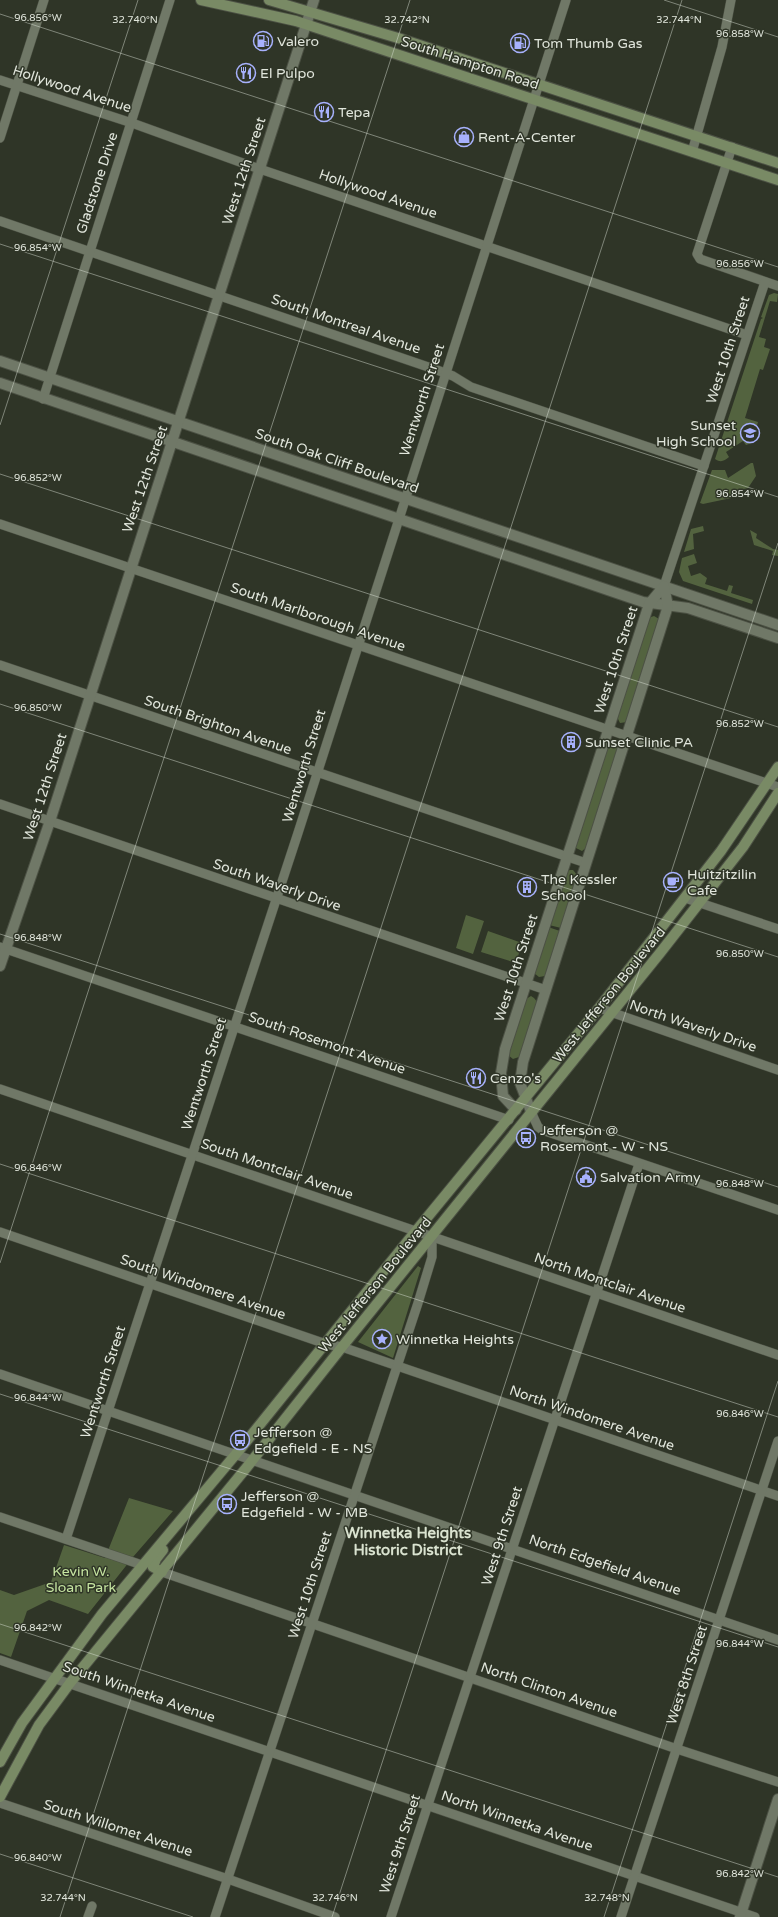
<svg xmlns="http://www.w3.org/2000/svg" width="778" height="1917" viewBox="0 0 778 1917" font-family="'Varela Round',sans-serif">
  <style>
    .green { fill: #53633f }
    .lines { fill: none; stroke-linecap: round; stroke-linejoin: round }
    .minor-casing { stroke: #4c5144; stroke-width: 10 }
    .tertiary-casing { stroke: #4c5144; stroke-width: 12 }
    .secondary-casing { stroke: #4c5144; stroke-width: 12 }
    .minor { stroke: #707867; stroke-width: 9 }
    .tertiary { stroke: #707867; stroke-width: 10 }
    .secondary { stroke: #798a65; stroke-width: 10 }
    .ticks { fill: none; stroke: #e1e6dc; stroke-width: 1; stroke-opacity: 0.45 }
    .labels { text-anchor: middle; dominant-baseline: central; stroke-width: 3; stroke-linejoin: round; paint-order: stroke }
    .poi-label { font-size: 14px; fill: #e1e6dc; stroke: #2f3527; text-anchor: start }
    .street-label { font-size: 14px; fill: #e1e6dc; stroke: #2f3527 }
    .park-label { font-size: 14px; fill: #c6e5a1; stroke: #2f3527 }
    .neighbourhood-label { font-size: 15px; font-weight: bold; fill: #dae3d0; stroke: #2f3527 }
    .ticks-label { font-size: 10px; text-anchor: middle; fill: #e1e6dc; stroke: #2f3527; stroke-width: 3; stroke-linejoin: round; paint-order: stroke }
  </style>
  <rect width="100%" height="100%" fill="#2f3527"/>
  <g class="green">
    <path d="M774,293L778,294L777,302L770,301L759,337L766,339L764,347L770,349L763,370L760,369L745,418L758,422L752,443L746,445L743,441L726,452L729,457C724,461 721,463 715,459L761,319L763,318L761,317L769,295Z"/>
    <path d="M751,463H753L756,476L748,488L735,491L736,497L703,504L700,503L712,470H725L728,478Z"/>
    <path d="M703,526L704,531L693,534L694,549L684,552L691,529Z"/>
    <path d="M750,530L757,534L756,538L773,549L778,550V556L772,555L773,551L754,545Z"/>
    <path d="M694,554L697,563L688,566L691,576L700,573L707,578L705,584L727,591L729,585L733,586L731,593L753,600L752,604L683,581L679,572L682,558Z"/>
    <path d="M654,616L659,619L627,722L620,723L617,717L648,618Z"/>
    <path d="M609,744L616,745L618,748L587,847L582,851L576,848L575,845L607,746Z"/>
    <path d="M570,870H573L577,875L561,928L549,925L567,871Z"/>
    <path d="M466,915L484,921L473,954L456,948Z"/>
    <path d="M548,927L560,931L545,976L539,977L534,973Z"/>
    <path d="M488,931L522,943L516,963L481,952Z"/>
    <path d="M531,996L534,998L538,1003L519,1057L513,1059L508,1055L526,999Z"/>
    <path d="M418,1266L421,1268L393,1358L358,1342Z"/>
    <path d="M129,1498L173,1511L133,1557L88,1614L49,1600L27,1611L11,1657L0,1653V1590L14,1595L51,1582L64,1545L105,1558Z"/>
  </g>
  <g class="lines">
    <g class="minor-casing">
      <g id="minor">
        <path d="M0,80L132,123L251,166L747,335"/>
        <path d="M0,138L44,0"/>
        <path d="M732,147L697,254L700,259L778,286"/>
        <path d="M692,152L722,47L731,0"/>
        <path d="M0,221L437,370L453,376L471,387L704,466"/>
        <path d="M43,399L170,0"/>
        <path d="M0,524L778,787"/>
        <path d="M664,586L765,282"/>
        <path d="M0,665L586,863"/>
        <path d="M0,804L546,990"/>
        <path d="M685,898L778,929"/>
        <path d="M0,947L509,1120"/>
        <path d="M599,1008L778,1070"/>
        <path d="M0,1089L778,1355"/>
        <path d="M532,1114L538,1127L542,1130L778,1210"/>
        <path d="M0,1232L326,1344L342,1347L778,1496"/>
        <path d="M0,1374L778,1640"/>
        <path d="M0,1517L142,1565"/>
        <path d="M66,1539L297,836L566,0"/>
        <path d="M162,1572L677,1749L778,1782"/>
        <path d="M0,1660L755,1917"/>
        <path d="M0,1803L228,1879L335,1917"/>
        <path d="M88,1917L92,1906"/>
        <path d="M215,1917L418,1303L432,1257V1237"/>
        <path d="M391,1917L639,1164"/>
        <path d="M621,1917L778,1441"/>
      </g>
    </g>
    <g class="tertiary-casing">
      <g id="tertiary">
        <path d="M0,361L778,625"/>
        <path d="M0,383L643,602L688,608L778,638"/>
        <path d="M0,966L50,821L314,0"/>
        <path d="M516,1110L503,1096L501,1073L505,1049L649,604L664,586"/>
        <path d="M532,1114L520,1083L523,1062L668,606L664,586"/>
        <path d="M740,1917L778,1799"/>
      </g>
    </g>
    <g class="secondary-casing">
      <g id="secondary">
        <path d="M201,0L296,21L778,180"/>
        <path d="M269,0L398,38L778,163"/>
        <path d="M162,1572L153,1567L156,1559L163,1550"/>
        <path d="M0,1762L22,1723L102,1614L241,1448L407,1242L599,1008L721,851L778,767"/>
        <path d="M0,1797L39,1725L70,1683L247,1467L342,1347L660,953L743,847L778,793"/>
      </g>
    </g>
    <use href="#minor" class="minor"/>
    <use href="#tertiary" class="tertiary"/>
    <use href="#secondary" class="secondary"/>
  </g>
  <path class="ticks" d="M664,0L778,37M0,14L778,267M0,244L778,497M0,425L138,0M0,474L778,727M0,704L778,957M0,934L778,1187M0,1164L778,1417M0,1263L410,0M0,1394L778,1647M0,1624L778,1877M0,1854L193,1917M60,1917L682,0M332,1917L778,543M604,1917L778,1381"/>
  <defs>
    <g id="fuel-ring" transform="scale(1)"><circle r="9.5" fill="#2f3527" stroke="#a7b1fc" stroke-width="1.5"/><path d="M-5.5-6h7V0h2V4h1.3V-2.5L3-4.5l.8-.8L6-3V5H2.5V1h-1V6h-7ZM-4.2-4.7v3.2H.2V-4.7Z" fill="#a7b1fc"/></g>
    <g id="restaurant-ring" transform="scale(1)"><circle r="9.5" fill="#2f3527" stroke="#a7b1fc" stroke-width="1.5"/><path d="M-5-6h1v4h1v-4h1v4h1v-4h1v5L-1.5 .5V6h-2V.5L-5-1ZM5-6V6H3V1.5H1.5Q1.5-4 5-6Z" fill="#a7b1fc"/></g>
    <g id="shop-ring" transform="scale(1)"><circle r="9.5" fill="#2f3527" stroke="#a7b1fc" stroke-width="1.5"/><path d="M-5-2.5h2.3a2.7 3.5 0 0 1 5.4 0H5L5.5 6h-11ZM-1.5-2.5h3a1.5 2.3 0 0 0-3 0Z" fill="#a7b1fc"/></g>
    <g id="school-ring" transform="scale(1)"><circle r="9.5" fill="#2f3527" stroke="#a7b1fc" stroke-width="1.5"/><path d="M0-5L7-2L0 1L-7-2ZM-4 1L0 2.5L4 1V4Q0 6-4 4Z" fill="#a7b1fc"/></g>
    <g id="building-ring" transform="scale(1)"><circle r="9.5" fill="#2f3527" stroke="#a7b1fc" stroke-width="1.5"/><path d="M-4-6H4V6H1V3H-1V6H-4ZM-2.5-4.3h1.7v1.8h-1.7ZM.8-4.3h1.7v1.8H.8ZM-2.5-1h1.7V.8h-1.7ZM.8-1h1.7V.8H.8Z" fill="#a7b1fc"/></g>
    <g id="cafe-ring" transform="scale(1)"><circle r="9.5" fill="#2f3527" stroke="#a7b1fc" stroke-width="1.5"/><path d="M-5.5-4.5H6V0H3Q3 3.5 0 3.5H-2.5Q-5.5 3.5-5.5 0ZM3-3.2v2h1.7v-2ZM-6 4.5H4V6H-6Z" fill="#a7b1fc"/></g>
    <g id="bus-ring" transform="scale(1)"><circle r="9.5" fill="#2f3527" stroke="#a7b1fc" stroke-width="1.5"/><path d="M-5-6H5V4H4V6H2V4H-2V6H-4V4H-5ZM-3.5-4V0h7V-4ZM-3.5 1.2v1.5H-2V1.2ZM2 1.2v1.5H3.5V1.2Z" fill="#a7b1fc"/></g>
    <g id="civic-ring" transform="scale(1)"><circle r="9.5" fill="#2f3527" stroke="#a7b1fc" stroke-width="1.5"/><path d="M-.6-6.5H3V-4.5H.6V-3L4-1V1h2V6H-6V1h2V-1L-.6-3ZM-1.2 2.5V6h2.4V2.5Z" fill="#a7b1fc"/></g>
    <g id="sight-ring" transform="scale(1)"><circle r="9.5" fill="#2f3527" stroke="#a7b1fc" stroke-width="1.5"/><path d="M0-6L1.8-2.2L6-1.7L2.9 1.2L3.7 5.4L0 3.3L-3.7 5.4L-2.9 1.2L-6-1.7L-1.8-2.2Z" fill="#a7b1fc"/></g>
  </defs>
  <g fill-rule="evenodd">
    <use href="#fuel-ring" x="263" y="41"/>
    <use href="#fuel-ring" x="520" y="43"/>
    <use href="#restaurant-ring" x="246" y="73"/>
    <use href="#restaurant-ring" x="324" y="112"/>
    <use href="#shop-ring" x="464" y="137"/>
    <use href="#school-ring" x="750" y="433"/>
    <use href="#building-ring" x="571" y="742"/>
    <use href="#cafe-ring" x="673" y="882"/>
    <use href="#building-ring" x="527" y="887"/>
    <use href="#restaurant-ring" x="476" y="1078"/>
    <use href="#bus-ring" x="526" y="1138"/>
    <use href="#civic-ring" x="586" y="1177"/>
    <use href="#sight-ring" x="382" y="1339"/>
    <use href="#bus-ring" x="240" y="1440"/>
    <use href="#bus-ring" x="227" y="1504"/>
  </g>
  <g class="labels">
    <g class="poi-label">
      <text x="277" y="41">Valero</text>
      <text x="534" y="43">Tom Thumb Gas</text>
      <text x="260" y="73">El Pulpo</text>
      <text x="338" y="112">Tepa</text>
      <text x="478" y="137">Rent-A-Center</text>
      <text x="736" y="425" text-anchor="end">Sunset<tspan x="736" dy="16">High School</tspan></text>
      <text x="585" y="742">Sunset Clinic PA</text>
      <text x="687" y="874">Huitzitzilin<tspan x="687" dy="16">Cafe</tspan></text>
      <text x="541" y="879">The Kessler<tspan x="541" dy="16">School</tspan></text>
      <text x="490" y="1078">Cenzo's</text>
      <text x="540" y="1130">Jefferson @<tspan x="540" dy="16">Rosemont - W - NS</tspan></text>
      <text x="600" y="1177">Salvation Army</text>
      <text x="396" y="1339">Winnetka Heights</text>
      <text x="254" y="1432">Jefferson @<tspan x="254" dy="16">Edgefield - E - NS</tspan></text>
      <text x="241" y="1496">Jefferson @<tspan x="241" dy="16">Edgefield - W - MB</tspan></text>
    </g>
    <g class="street-label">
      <text transform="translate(470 63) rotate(18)">South Hampton Road</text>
      <text transform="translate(72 89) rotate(18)">Hollywood Avenue</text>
      <text transform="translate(244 171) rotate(-72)">West 12th Street</text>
      <text transform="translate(97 183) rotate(-72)">Gladstone Drive</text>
      <text transform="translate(378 194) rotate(19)">Hollywood Avenue</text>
      <text transform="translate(346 324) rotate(19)">South Montreal Avenue</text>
      <text transform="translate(728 350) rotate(-72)">West 10th Street</text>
      <text transform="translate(422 400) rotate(-72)">Wentworth Street</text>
      <text transform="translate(337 461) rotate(19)">South Oak Cliff Boulevard</text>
      <text transform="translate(145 479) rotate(-71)">West 12th Street</text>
      <text transform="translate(318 617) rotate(19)">South Marlborough Avenue</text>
      <text transform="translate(616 660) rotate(-72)">West 10th Street</text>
      <text transform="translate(218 725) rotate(19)">South Brighton Avenue</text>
      <text transform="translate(304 766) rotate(-73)">Wentworth Street</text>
      <text transform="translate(45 787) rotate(-72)">West 12th Street</text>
      <text transform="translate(277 885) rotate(19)">South Waverly Drive</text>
      <text transform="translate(516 968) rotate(-72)">West 10th Street</text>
      <text transform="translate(609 995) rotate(-51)">West Jefferson Boulevard</text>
      <text transform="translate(693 1026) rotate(19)">North Waverly Drive</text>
      <text transform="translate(327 1043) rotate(19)">South Rosemont Avenue</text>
      <text transform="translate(204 1074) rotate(-72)">Wentworth Street</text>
      <text transform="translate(277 1169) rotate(19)">South Montclair Avenue</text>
      <text transform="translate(610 1283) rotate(19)">North Montclair Avenue</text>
      <text transform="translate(375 1285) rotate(-51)">West Jefferson Boulevard</text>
      <text transform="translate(203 1287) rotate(19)">South Windomere Avenue</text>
      <text transform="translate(103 1382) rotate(-72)">Wentworth Street</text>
      <text transform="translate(592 1418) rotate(19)">North Windomere Avenue</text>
      <text transform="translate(502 1536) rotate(-72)">West 9th Street</text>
      <text transform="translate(605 1565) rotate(19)">North Edgefield Avenue</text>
      <text transform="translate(310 1585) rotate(-72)">West 10th Street</text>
      <text transform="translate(687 1675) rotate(-72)">West 8th Street</text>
      <text transform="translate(549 1690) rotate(19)">North Clinton Avenue</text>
      <text transform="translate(139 1692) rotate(19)">South Winnetka Avenue</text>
      <text transform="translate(517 1821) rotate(19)">North Winnetka Avenue</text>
      <text transform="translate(118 1828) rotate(18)">South Willomet Avenue</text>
      <text transform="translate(400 1844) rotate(-72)">West 9th Street</text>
    </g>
    <g class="park-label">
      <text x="81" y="1571">Kevin W.<tspan x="81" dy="16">Sloan Park</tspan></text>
    </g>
    <g class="neighbourhood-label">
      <text x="408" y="1533">Winnetka Heights<tspan x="408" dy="17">Historic District</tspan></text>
    </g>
  </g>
  <g class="ticks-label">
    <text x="38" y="21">96.856°W</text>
    <text x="135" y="23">32.740°N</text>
    <text x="407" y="23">32.742°N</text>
    <text x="679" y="23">32.744°N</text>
    <text x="740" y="37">96.858°W</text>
    <text x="38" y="251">96.854°W</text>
    <text x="740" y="267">96.856°W</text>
    <text x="38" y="481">96.852°W</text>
    <text x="740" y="497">96.854°W</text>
    <text x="38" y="711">96.850°W</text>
    <text x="740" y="727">96.852°W</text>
    <text x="38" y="941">96.848°W</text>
    <text x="740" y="957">96.850°W</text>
    <text x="38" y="1171">96.846°W</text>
    <text x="740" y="1187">96.848°W</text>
    <text x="38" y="1401">96.844°W</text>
    <text x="740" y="1417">96.846°W</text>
    <text x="38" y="1631">96.842°W</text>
    <text x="740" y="1647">96.844°W</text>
    <text x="38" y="1861">96.840°W</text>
    <text x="740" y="1877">96.842°W</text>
    <text x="63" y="1901">32.744°N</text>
    <text x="335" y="1901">32.746°N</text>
    <text x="607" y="1901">32.748°N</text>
  </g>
</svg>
